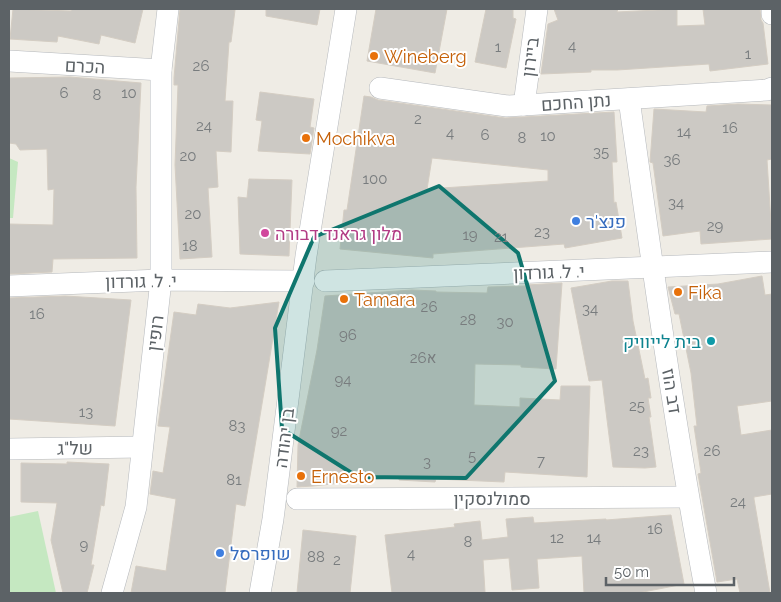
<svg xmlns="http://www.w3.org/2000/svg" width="781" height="602" viewBox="0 0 781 602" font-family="Raleway,Heebo,sans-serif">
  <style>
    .green { fill: #c5e8c1 }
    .building { fill: #ccc9c4; stroke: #d4cdc3; fill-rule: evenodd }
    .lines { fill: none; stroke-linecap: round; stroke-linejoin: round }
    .minor-casing { stroke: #b5b8bc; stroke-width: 22 }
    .minor { stroke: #fff; stroke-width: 21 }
    .marked { fill: #0f766e; fill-opacity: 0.2; stroke: #0f766e; stroke-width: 4; stroke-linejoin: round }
    .food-dot { fill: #e8710a; stroke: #fff; stroke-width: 2 }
    .shop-dot { fill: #3f7fe0; stroke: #fff; stroke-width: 2 }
    .hotel-dot { fill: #d1479c; stroke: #fff; stroke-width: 2 }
    .culture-dot { fill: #0f9aa8; stroke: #fff; stroke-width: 2 }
    .labels { text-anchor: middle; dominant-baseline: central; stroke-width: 4; stroke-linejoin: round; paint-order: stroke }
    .number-label { font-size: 15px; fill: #787c7e }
    .food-label { font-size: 18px; fill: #c56008; stroke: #fff; text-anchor: start }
    .street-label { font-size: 18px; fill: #5c6266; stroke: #fff }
    .shop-label { font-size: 18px; fill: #366cbe; stroke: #fff; text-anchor: start }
    .hotel-label { font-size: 18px; fill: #b23c85; stroke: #fff; text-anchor: start }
    .culture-label { font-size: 18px; fill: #0d838f; stroke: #fff; text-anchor: end }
  </style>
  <rect width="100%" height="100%" fill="#efece5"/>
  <g class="green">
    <path d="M9,158L18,162L13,218H9Z"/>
    <path d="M38,511L56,593H9V517Z"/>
  </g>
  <g class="building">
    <path d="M13,9L71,11L72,9H143L135,43L101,35L99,44L58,36L57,42L10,39Z"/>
    <path d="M180,9H221L235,10L231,42H229L225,101H233L231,152L216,151L218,187L208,188L212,257L180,259L175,165L178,85H174V78Z"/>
    <path d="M266,9H320L317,25L266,16Z"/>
    <path d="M376,9H447L435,73L367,61Z"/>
    <path d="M486,9H513V18L516,19L506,68L475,62Z"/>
    <path d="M554,9H618L617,12L677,9V26L705,25L703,9H760L761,20L763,23L768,64L710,71L709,64L617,70H591V72L541,74L548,24L558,20Z"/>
    <path d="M70,77L141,83L136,187L137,258L53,259L52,272L9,274V224L53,225L54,189L48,190L47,149L20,150L16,144L9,143V78Z"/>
    <path d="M260,92L314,99L310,127L314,128L310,154L258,151L262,121L256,120Z"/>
    <path d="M364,96L371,97L378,100L505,118L614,112L617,162H612L614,203L616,202L622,238L565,248L564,244L433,254V258L340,249L344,210H347ZM432,158L548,170V181L427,189Z"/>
    <path d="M738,104L772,105V159L767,160L772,239L701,244L700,231L663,236L653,163L650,162L654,109L706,112L707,106Z"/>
    <path d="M249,179L292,180L289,256L240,254L238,197L247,198Z"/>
    <path d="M762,276L765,295L772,294V401L737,406L741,435L772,430V494L754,497V499L770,593H740L737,579L717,582L698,474L701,473L694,426H697L691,373L679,314H675L668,287L718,284Z"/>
    <path d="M612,281H628L633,321L645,379L648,378L651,398H648L651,417H649L656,467L645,468L613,467L602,380L589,381L571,288Z"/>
    <path d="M562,283L556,369L521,367V365L475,364L474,405L520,407V398L560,400L561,386H590L587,477L505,472L504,482L436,479L435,482L399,480V477L313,486L297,487L298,445L317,350L325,296L412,290L436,291V292L487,293L488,287L526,286V285Z"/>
    <path d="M65,296L131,300L115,426L9,419V298Z"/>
    <path d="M279,302L245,506L236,504L225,593H131L136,566L166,571L176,499L150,494L153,471L163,473L170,427L158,426L174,312L196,315L198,304L230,308Z"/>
    <path d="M67,462L109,464L104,506L101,505L91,565H94L87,593H63L51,540L57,503L21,502V463L67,464Z"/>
    <path d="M671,515L684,584L638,593H584L582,556L537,559L539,588L512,590L509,558L483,560L485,592L465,593H392L385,535L455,527L454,524L480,521L482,540L508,537L506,519L533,517L534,523L606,519V520Z"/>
    <path d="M303,530L356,536L350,593H297Z"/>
  </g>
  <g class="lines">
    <g class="minor-casing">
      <g id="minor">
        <path d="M772,9V14"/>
        <path d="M9,61L161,70"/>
        <path d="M380,88L507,106L767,90L772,88"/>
        <path d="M629,99C652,264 675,429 706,593"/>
        <path d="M524,105L537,9"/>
        <path d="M325,281L772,262"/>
        <path d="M9,286L161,280L304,281"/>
        <path d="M9,449L142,447"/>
        <path d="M297,499L688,497"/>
        <path d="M112,593L136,507L161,280V70L168,9"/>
        <path d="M260,593L273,519L306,256L346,9"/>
      </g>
    </g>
    <use href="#minor" class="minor"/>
  </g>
  <path class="marked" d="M439,186L518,253L555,381L466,478L358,477L282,429L275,328L314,237Z"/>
  <g class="food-dot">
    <circle cx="374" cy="56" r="5"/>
    <circle cx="306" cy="138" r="5"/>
    <circle cx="678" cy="292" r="5"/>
    <circle cx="344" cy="299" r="5"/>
    <circle cx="301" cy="476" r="5"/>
  </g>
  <g class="shop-dot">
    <circle cx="576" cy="221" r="5"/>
    <circle cx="220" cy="553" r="5"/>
  </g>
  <circle class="hotel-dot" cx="265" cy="233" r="5"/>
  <circle class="culture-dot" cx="711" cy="341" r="5"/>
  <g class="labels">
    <g class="number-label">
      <text x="572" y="46">4</text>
      <text x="498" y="47">1</text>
      <text x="748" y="54">1</text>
      <text x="201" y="66">26</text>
      <text x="64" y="93">6</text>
      <text x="129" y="93">10</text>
      <text x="97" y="95">8</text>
      <text x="418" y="119">2</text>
      <text x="204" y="126">24</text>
      <text x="730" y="128">16</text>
      <text x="684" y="132">14</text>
      <text x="450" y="133">4</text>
      <text x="485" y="135">6</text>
      <text x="548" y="136">10</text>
      <text x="522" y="138">8</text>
      <text x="601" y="152">35</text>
      <text x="188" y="156">20</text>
      <text x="672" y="160">36</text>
      <text x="375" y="179">100</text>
      <text x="676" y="203">34</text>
      <text x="193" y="214">20</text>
      <text x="715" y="226">29</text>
      <text x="542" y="232">23</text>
      <text x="470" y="235">19</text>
      <text x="501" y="237">21</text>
      <text x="190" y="246">18</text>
      <text x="429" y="307">26</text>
      <text x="590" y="309">34</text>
      <text x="37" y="314">16</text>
      <text x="468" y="320">28</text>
      <text x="505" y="322">30</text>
      <text x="348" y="335">96</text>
      <text x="423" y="358">26א</text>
      <text x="343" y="380">94</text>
      <text x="637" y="406">25</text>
      <text x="86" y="412">13</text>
      <text x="237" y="426">83</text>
      <text x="339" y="431">92</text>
      <text x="641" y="451">23</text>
      <text x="712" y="451">26</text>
      <text x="472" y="456">5</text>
      <text x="541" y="461">7</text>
      <text x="427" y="462">3</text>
      <text x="234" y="480">81</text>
      <text x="738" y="502">24</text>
      <text x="655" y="529">16</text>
      <text x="557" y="538">12</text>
      <text x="594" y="538">14</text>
      <text x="468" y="542">8</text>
      <text x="84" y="545">9</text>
      <text x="411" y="554">4</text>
      <text x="316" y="557">88</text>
      <text x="337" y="560">2</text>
    </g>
    <g class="food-label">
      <text x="384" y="56">Wineberg</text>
      <text x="316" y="138">Mochikva</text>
      <text x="688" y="292">Fika</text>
      <text x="354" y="299">Tamara</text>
      <text x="311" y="476">Ernesto</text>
    </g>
    <g class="street-label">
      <text transform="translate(530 57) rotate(-83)">ביירון</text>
      <text transform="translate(85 66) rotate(3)">הכרם</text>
      <text transform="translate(576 102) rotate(-4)">נתן החכם</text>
      <text transform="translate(549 272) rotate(-2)">י. ל. גורדון</text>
      <text transform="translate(141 281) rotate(-1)">י. ל. גורדון</text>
      <text transform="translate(155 333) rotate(-83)">רופין</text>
      <text transform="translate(672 391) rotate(81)">דב הוז</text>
      <text transform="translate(284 438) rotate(-83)">בן יהודה</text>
      <text transform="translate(75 448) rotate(-1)">של"ג</text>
      <text x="492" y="498">סמולנסקין</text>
    </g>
    <g class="shop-label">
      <text x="586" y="221">פנצ'ר</text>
      <text x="230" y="553">שופרסל</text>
    </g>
    <g class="hotel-label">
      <text x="275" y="233">מלון גראנד דבורה</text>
    </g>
    <g class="culture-label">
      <text x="701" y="341">בית לייוויק</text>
    </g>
  </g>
  <rect width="781" height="602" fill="none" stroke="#5c6266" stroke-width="20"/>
  <path d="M606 577v8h128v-8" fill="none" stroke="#5c6266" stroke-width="2.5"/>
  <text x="614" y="577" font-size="15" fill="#5c6266" stroke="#ffffff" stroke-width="4" paint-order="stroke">50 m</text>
</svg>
